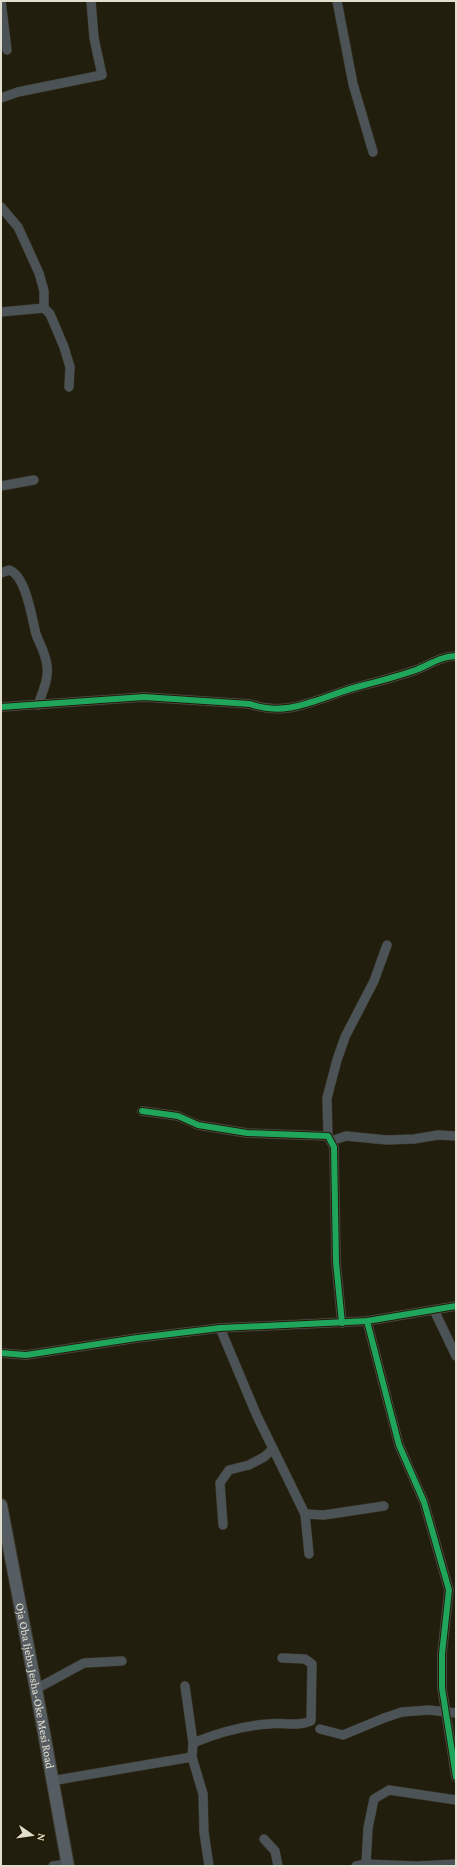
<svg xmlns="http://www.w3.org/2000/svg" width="457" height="1867" viewBox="0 0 457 1867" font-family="'Crimson Pro',serif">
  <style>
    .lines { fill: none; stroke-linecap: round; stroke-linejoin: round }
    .street-casing { stroke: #3b382a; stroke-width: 10 }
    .secondary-casing { stroke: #3b382a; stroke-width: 14 }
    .street { stroke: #4c5356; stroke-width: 9 }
    .secondary { stroke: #565d62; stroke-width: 12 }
    .cycleway-casing { stroke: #211b00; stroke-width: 8 }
    .cycleway { stroke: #20a55d; stroke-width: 6 }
    .labels { text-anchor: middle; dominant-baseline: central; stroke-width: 4; stroke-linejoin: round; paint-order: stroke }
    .street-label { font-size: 12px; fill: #e1decd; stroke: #211b00 }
  </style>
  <rect width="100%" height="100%" fill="#221e0e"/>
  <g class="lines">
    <g class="street-casing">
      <g id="street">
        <path d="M1,1L7,50"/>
        <path d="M337,1L353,84L373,152"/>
        <path d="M1,98L18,92L102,75L94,38L91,1"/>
        <path d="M1,207L18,227L39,273L44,291V308"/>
        <path d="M1,312L44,308L50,314L64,347L70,367L69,387"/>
        <path d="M1,486L34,480"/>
        <path d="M1,573L9,570C26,575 32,619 36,634C40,645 46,654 47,666C49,679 42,693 38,705"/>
        <path d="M1,707L144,697L250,704C289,718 320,697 357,687C376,682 396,677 416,670C429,665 441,656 456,656"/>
        <path d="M142,1111L178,1116L198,1125L247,1133L328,1136L334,1147L336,1262L342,1323"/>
        <path d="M328,1136L327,1098L337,1060L345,1037L374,981L387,945"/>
        <path d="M331,1141L346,1136L387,1140L414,1139L438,1135L456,1136"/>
        <path d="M434,1310L456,1356"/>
        <path d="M367,1321L399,1445L424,1502L449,1590L442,1654V1688L456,1777"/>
        <path d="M220,1328L257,1416L305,1514L309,1554"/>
        <path d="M1,1353L26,1355L137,1338L220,1328L367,1321L456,1306"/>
        <path d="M305,1514L324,1515L384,1506"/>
        <path d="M223,1525L220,1483L229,1470L249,1465L264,1457L273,1449"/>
        <path d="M36,1689L84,1663L122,1661"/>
        <path d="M320,1729L343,1735L384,1718L402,1712L429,1710L456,1713"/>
        <path d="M193,1743C217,1733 241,1726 268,1724C282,1722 298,1727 311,1721L312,1664L305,1659L282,1658"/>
        <path d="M192,1757L203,1794L204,1832L209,1866"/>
        <path d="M51,1781L192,1757L193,1743L185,1686"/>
        <path d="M264,1839L275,1851L278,1866"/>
        <path d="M366,1864L368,1828L374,1799L389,1790L456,1800"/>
        <path d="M53,1866L67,1864"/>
        <path d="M356,1866L366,1864L417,1866L456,1864"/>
      </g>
    </g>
    <g class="secondary-casing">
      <g id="secondary">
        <path id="s1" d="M1,1505L36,1689L68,1866"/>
      </g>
    </g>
    <use href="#street" class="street"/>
    <use href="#secondary" class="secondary"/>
    <g class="cycleway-casing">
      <g id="cycleway">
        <path d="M1,707L144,697L250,704C289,718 320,697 357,687C376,682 396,677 416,670C429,665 441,656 456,656"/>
        <path d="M142,1111L178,1116L198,1125L247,1133L328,1136L334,1147L336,1262L342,1323"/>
        <path d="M367,1321L399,1445L424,1502L449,1590L442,1654V1688L456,1777"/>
        <path d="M1,1353L26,1355L137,1338L220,1328L367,1321L456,1306"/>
      </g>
    </g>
    <use href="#cycleway" class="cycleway"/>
  </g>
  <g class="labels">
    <g class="street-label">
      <text stroke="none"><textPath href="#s1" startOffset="184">Oja Oba Ijebu Jesha-Oke Mesi Road</textPath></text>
    </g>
  </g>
  <rect width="457" height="1867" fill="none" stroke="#e1decd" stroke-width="4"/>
  <g transform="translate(32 1835) rotate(103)" stroke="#211b00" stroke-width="3" paint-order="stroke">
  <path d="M0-3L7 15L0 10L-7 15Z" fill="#e1decd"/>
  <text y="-6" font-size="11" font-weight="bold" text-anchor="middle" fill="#e1decd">N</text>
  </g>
</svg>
